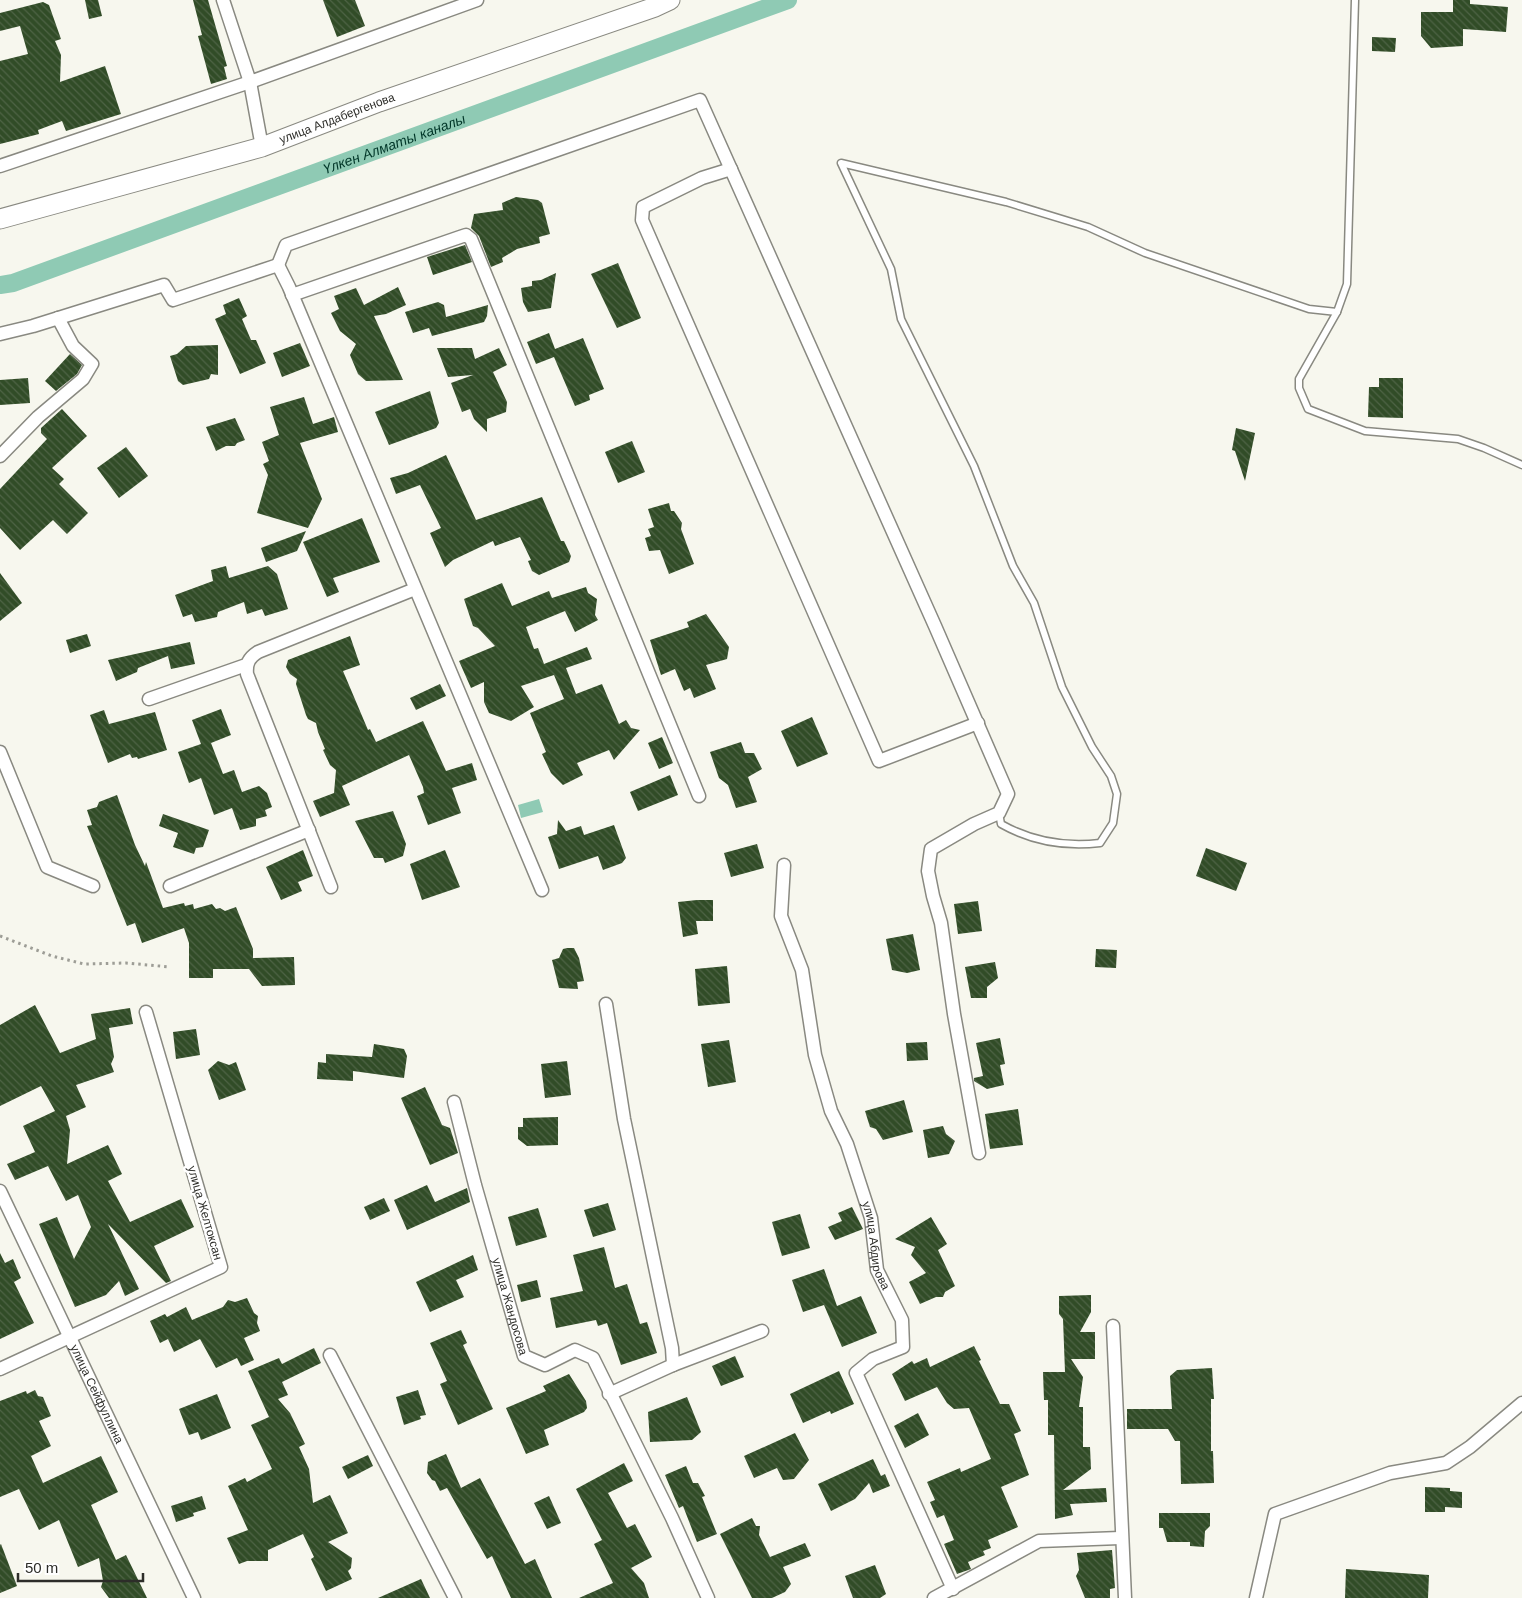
<svg xmlns="http://www.w3.org/2000/svg" width="1522" height="1598" viewBox="0 0 1522 1598" font-family="Helvetica,sans-serif">
  <style>
    .water { fill: #8fcab4 }
    .lines { fill: none; stroke-linecap: round; stroke-linejoin: round }
    .canal { stroke: #8fcab4; stroke-width: 18 }
    .building { fill: url(#building-back-hatch) }
    .service-casing { stroke: #898981; stroke-width: 9 }
    .minor-casing { stroke: #898981; stroke-width: 15 }
    .secondary-casing { stroke: #898981; stroke-width: 21 }
    .path { stroke: #9d9d96; stroke-width: 3; stroke-dasharray: 2.5 4; stroke-linecap: butt }
    .service { stroke: #fff; stroke-width: 6 }
    .minor { stroke: #fff; stroke-width: 12 }
    .secondary { stroke: #fff; stroke-width: 19 }
    .labels { text-anchor: middle; dominant-baseline: central; stroke-width: 5; stroke-linejoin: round; paint-order: stroke }
    .street-label { font-size: 12px; fill: #2d2d29; stroke: #fff }
    .water-label { font-size: 14px; font-style: italic; fill: #003628; stroke: #fff }
  </style>
  <defs>
    <pattern id="building-back-hatch" width="6" height="6" patternUnits="userSpaceOnUse" patternTransform="scale(1.25)"><rect width="6" height="6" fill="#314c27"/><path d="M-1 5l2 2M0 0l6 6M5-1l2 2" fill="none" stroke="#4e6345"/></pattern>
  </defs>
  <rect width="100%" height="100%" fill="#f7f7ee"/>
  <path class="water" d="M539,799L543,812L521,818L518,805Z"/>
  <g class="lines">
    <path class="canal" id="s1" d="M0,285L13,283L788,0"/>
  </g>
  <g class="building">
    <path d="M85,0H98L102,16L89,19Z"/>
    <path d="M193,0H208L227,66L224,67L227,79L211,84L198,36L202,35Z"/>
    <path d="M323,0H355L365,26L337,37Z"/>
    <path d="M1453,0H1470V4L1508,7L1506,32L1463,29V46L1431,48L1421,36V12H1453Z"/>
    <path d="M43,2L49,5L61,39L55,41L61,55L60,82L105,66L121,114L66,131L62,121L38,130L39,134L0,144V61L28,54L20,26L0,31V13Z"/>
    <path d="M1372,37L1396,38L1395,52L1372,51Z"/>
    <path d="M516,197L538,200L542,203L550,234L539,237L540,243L517,249L502,258L503,262L491,267L479,236L471,228L474,214L503,210L502,203Z"/>
    <path d="M465,245L472,262L433,275L427,257Z"/>
    <path d="M618,263L641,318L617,328L591,274Z"/>
    <path d="M556,273L551,308L528,312L523,302L521,288L532,286V281L541,280Z"/>
    <path d="M398,287L406,305L386,314L374,316L403,380L366,381L358,374L350,355L356,344L340,331L331,313L339,309L334,296L356,288L364,305Z"/>
    <path d="M239,298L247,316L242,319L251,340H256L266,363L240,374L215,319L226,314L223,305Z"/>
    <path d="M438,302L444,305L446,317L488,305L487,316L484,322L432,336L429,328L413,333L405,312Z"/>
    <path d="M549,333L555,349L583,338L604,389L589,395L590,400L575,406L554,357L536,364L527,342Z"/>
    <path d="M300,343L310,366L282,377L273,353Z"/>
    <path d="M218,345V375L211,374L209,379L183,385L178,381L170,356L177,354L186,346Z"/>
    <path d="M437,348H472L475,359L499,348L507,365L493,372L507,402L506,412L487,419V432L474,419L470,409L462,412L451,383L473,375L448,377Z"/>
    <path d="M70,354L82,365L77,374L56,391L45,381Z"/>
    <path d="M28,378L30,403L0,405V380Z"/>
    <path d="M1379,378H1403V418L1368,417L1369,387H1379Z"/>
    <path d="M430,391L439,423L436,428L389,445L375,412Z"/>
    <path d="M304,397L313,424L334,417L338,432L300,443L322,499L308,528L257,513L268,475L263,464L269,461L262,442L279,435L270,407Z"/>
    <path d="M62,409L87,436L52,468L64,479L59,484L88,513L67,534L53,520L20,550L0,528V489L47,439L41,433V428Z"/>
    <path d="M235,418L245,440L237,443L235,446H226L216,451L206,427Z"/>
    <path d="M1236,428L1255,433L1245,481L1235,451L1232,450Z"/>
    <path d="M632,441L645,472L618,483L605,452Z"/>
    <path d="M126,447L148,476L119,498L97,468Z"/>
    <path d="M446,455L476,520L542,497L561,541H564L571,556L569,562L539,575L532,571L528,561L531,560L520,537L495,546L493,541L453,560L445,567L430,533L441,528L420,485L396,494L390,478L408,473Z"/>
    <path d="M669,503L671,511H674L682,523L681,529L694,564L669,574L660,550L649,551L645,538L651,536L648,529L654,527L648,509Z"/>
    <path d="M362,518L380,562L333,578L339,592L327,597L303,542Z"/>
    <path d="M306,531L297,551L266,562L261,548Z"/>
    <path d="M226,566L229,578L268,566L277,574L288,609L265,616L262,609L247,614L244,602L218,612L217,617L195,622L192,614L183,617L175,595L213,581L211,570Z"/>
    <path d="M0,573L22,603L0,621Z"/>
    <path d="M502,583L512,606L549,591L552,598L586,587L588,593L597,599L595,615L598,620L575,632L565,611L526,627L534,649L538,648L544,664L587,647L592,659L566,668L576,694L602,684L619,724L626,720L631,728L640,730L614,760L609,750L577,763L583,775L563,785L551,773L542,754L546,752L530,713L564,699L554,675L521,686L534,707L511,721L489,713L484,702V682L471,688L459,661L495,646L478,628L473,626L464,599Z"/>
    <path d="M706,614L729,647L727,659L706,665L716,689L694,698L690,688L684,691L675,669L661,675L650,640L689,627L687,622Z"/>
    <path d="M87,634L91,646L70,653L66,640Z"/>
    <path d="M350,636L360,665L343,671L368,730L370,729L376,742L423,721L446,771L472,763L477,780L452,788L461,813L428,825L417,796L424,793L423,787L409,755L342,786L350,805L320,817L313,801L334,793L336,770L330,765L323,750L325,749L318,732L316,723L308,719L306,715L296,684L297,679L290,674L286,667L288,660Z"/>
    <path d="M190,642L195,664L171,669L168,656L138,668L137,672L116,681L108,660Z"/>
    <path d="M440,684L446,696L416,710L410,698Z"/>
    <path d="M221,709L231,735L211,743L223,774L234,770L242,792L259,786L267,793L272,807L265,810L267,816L256,819V826L240,830L232,808L214,815L201,778L189,783L178,752L201,744L192,720Z"/>
    <path d="M104,710L109,724L155,712L167,750L138,759L137,757L132,758L130,754L108,763L90,715Z"/>
    <path d="M812,717L828,754L797,767L781,731Z"/>
    <path d="M662,737L673,763L659,769L648,743Z"/>
    <path d="M741,742L745,753H754L762,769L748,777L757,802L736,808L728,785L719,778L710,752Z"/>
    <path d="M670,775L678,795L638,811L630,792Z"/>
    <path d="M117,795L135,845L145,866L146,862L163,908L184,903L185,906L193,904L194,909L212,904L216,909L220,908L225,911L236,907L253,949V958L294,957L295,985L262,986L249,969H213V978H189V943L184,928L142,943L135,923L127,926L87,826L92,825L87,810L97,807L99,802Z"/>
    <path d="M393,811L406,844L403,856L385,863L383,858H374L355,821Z"/>
    <path d="M163,814L209,830L203,847L196,848L194,854L173,847L178,833L159,826Z"/>
    <path d="M558,820L566,831L581,826L584,835L614,825L626,858L622,863L603,870L598,856L559,869L548,837L557,834Z"/>
    <path d="M757,844L764,868L731,877L724,853Z"/>
    <path d="M1206,848L1247,863L1236,891L1196,876Z"/>
    <path d="M303,850L313,876L298,882L302,891L281,900L266,867Z"/>
    <path d="M445,850L460,887L422,900L410,864Z"/>
    <path d="M697,900H713V921H696L698,934L683,937L678,902Z"/>
    <path d="M978,901L982,931L958,934L954,904Z"/>
    <path d="M913,934L920,970L907,973L892,970L886,939Z"/>
    <path d="M567,948H574L579,958L584,981L577,982L578,989L559,988L552,960L559,958L563,949Z"/>
    <path d="M1096,949L1117,950L1116,968L1095,967Z"/>
    <path d="M995,962L998,978L987,987V998H971L965,967Z"/>
    <path d="M727,966L730,1003L698,1006L695,969Z"/>
    <path d="M35,1005L60,1053L96,1039L91,1014L130,1008L133,1024L109,1028L114,1057L111,1064L114,1072L76,1085L86,1107L66,1116L70,1130L67,1164L108,1145L122,1174L108,1181L130,1222L181,1199L194,1227L154,1246L171,1281L166,1283L108,1224L139,1289L125,1296L119,1281L106,1295L75,1307L39,1224L57,1217L74,1259L91,1227L78,1195L66,1201L48,1166L15,1180L7,1164L35,1152L23,1126L55,1111L41,1086L0,1106V1025Z"/>
    <path d="M196,1029L200,1055L176,1059L173,1032Z"/>
    <path d="M1000,1038L1005,1064L1000,1065L1004,1085L987,1089L974,1081V1078L983,1076L976,1043Z"/>
    <path d="M729,1040L736,1082L708,1087L701,1044Z"/>
    <path d="M927,1042L928,1060L907,1061L906,1043Z"/>
    <path d="M374,1044L404,1049L407,1056L404,1078L353,1071V1081L317,1079L318,1062L326,1063V1054L372,1057Z"/>
    <path d="M218,1061L229,1065L236,1062L246,1090L219,1100L208,1070Z"/>
    <path d="M567,1061L571,1095L545,1098L541,1064Z"/>
    <path d="M425,1087L442,1125L450,1128L458,1153L430,1165L401,1098Z"/>
    <path d="M904,1100L913,1132L883,1140L876,1129L870,1127L865,1111Z"/>
    <path d="M1018,1109L1023,1145L990,1149L985,1114Z"/>
    <path d="M558,1117V1145L527,1146L518,1139V1127H523V1118Z"/>
    <path d="M943,1126L946,1134L955,1141L949,1154L928,1158L923,1130Z"/>
    <path d="M427,1185L435,1202L467,1188L470,1202L407,1230L394,1200Z"/>
    <path d="M384,1198L390,1211L370,1220L364,1207Z"/>
    <path d="M608,1203L616,1230L593,1237L584,1210Z"/>
    <path d="M852,1207L863,1229L835,1240L828,1227L842,1221L838,1213Z"/>
    <path d="M538,1208L547,1237L516,1246L508,1217Z"/>
    <path d="M800,1214L810,1248L782,1256L772,1222Z"/>
    <path d="M931,1217L947,1244L938,1250L955,1286L945,1292L943,1297H936L920,1304L909,1282L926,1273L911,1255L915,1247L895,1239Z"/>
    <path d="M604,1247L615,1288L627,1284L640,1324L647,1322L657,1353L621,1365L607,1323L598,1326L596,1320L556,1328L550,1298L583,1291L573,1255Z"/>
    <path d="M0,1253L5,1263L13,1259L21,1278L14,1282L34,1323L0,1339Z"/>
    <path d="M473,1255L478,1270L456,1280L464,1297L430,1312L416,1282Z"/>
    <path d="M824,1269L837,1306L861,1296L877,1333L842,1347L824,1305L803,1312L792,1280Z"/>
    <path d="M537,1280L541,1297L521,1302L517,1285Z"/>
    <path d="M1091,1295V1312L1080,1332H1095V1359H1071L1083,1377L1079,1407H1083V1447H1090L1091,1469L1063,1490L1106,1488L1107,1502L1070,1504L1073,1515L1055,1519L1054,1435H1048V1400H1044L1043,1372H1065L1063,1319L1059,1314V1296Z"/>
    <path d="M247,1298L254,1313L258,1316L257,1323L260,1331L244,1338L254,1360L241,1366L237,1358L216,1368L200,1339L174,1352L168,1339L160,1343L150,1321L165,1314L167,1317L186,1307L192,1320L223,1307L228,1300L235,1302Z"/>
    <path d="M461,1330L467,1343L463,1345L493,1409L458,1425L440,1384L447,1381L430,1343Z"/>
    <path d="M974,1346L981,1360L979,1361L1000,1404H1009L1021,1431L1014,1434L1029,1475L1001,1487L1018,1527L988,1540L991,1548L983,1551L985,1555L968,1562L971,1569L957,1574L944,1544L954,1540L944,1515L937,1518L930,1502L935,1500L927,1482L960,1468L961,1472L991,1459L969,1408L954,1409L947,1403L937,1387L905,1401L892,1374L912,1361L914,1364L927,1358L930,1367Z"/>
    <path d="M314,1348L321,1363L282,1382L288,1395L278,1399L290,1413L305,1444L299,1447L309,1469L313,1503L330,1495L348,1533L328,1542L352,1558L351,1568L348,1571L352,1579L326,1591L311,1559L314,1557L303,1534L268,1550V1561H247L239,1564L227,1538L248,1530L228,1486L245,1478L247,1482L272,1469L251,1425L269,1417L248,1371L279,1358L282,1364Z"/>
    <path d="M735,1356L744,1377L721,1386L712,1366Z"/>
    <path d="M1212,1368L1214,1399H1211V1451H1213L1214,1483L1181,1484L1180,1441H1175L1168,1429H1127V1409H1172L1170,1376L1177,1370Z"/>
    <path d="M839,1371L854,1404L831,1414L830,1411L803,1423L790,1394Z"/>
    <path d="M569,1374L586,1401L587,1408L584,1412L544,1430L549,1445L526,1454L506,1408L546,1391L543,1386Z"/>
    <path d="M35,1390L38,1396L43,1397L51,1416L39,1421L51,1446L31,1456L43,1483L101,1456L118,1492L91,1505L116,1560L126,1555L147,1598H109L101,1587L103,1581L99,1558L78,1567L59,1520L39,1530L19,1489L0,1497V1401L26,1391L27,1394Z"/>
    <path d="M418,1390L426,1415L420,1416L421,1419L404,1425L396,1397Z"/>
    <path d="M217,1394L231,1428L201,1440L198,1432L189,1435L179,1409Z"/>
    <path d="M687,1397L701,1432L692,1440L650,1442L648,1412Z"/>
    <path d="M918,1413L929,1435L905,1448L894,1426Z"/>
    <path d="M795,1433L809,1460L794,1479L783,1480L777,1468L754,1478L744,1456Z"/>
    <path d="M446,1454L461,1488L480,1478L525,1564L535,1559L552,1598H511L492,1556L487,1559L447,1488L440,1491L435,1481L432,1480L427,1473L428,1462Z"/>
    <path d="M368,1455L373,1466L348,1479L342,1467Z"/>
    <path d="M873,1459L881,1476L885,1474L890,1486L873,1493L869,1483L855,1499L831,1511L818,1484Z"/>
    <path d="M624,1463L633,1481L608,1493L627,1528L635,1524L652,1557L631,1568L644,1583L649,1598H579L613,1583L594,1544L602,1540L576,1489Z"/>
    <path d="M686,1466L693,1483H698L705,1496L702,1497L717,1534L697,1542L683,1506L679,1508L665,1475Z"/>
    <path d="M1425,1487L1450,1488V1491L1462,1492V1508L1445,1507V1512H1425Z"/>
    <path d="M202,1496L206,1509L193,1513L194,1516L176,1522L171,1506Z"/>
    <path d="M549,1496L561,1523L547,1529L534,1503Z"/>
    <path d="M1159,1513H1210V1526L1205,1531L1204,1547L1190,1546V1542H1167L1163,1528H1159Z"/>
    <path d="M752,1518L756,1526H760L759,1535L770,1557L805,1543L811,1556L783,1567L791,1584L785,1592L772,1598H752L720,1534Z"/>
    <path d="M1,1544L17,1586L0,1593V1545Z"/>
    <path d="M1112,1550L1115,1588L1110,1589V1598H1085L1076,1576L1079,1570L1077,1553Z"/>
    <path d="M875,1565L886,1594L880,1598H853L845,1576Z"/>
    <path d="M1346,1569L1429,1575L1428,1598H1345Z"/>
    <path d="M421,1579L430,1598H378Z"/>
  </g>
  <g class="lines">
    <g class="service-casing">
      <g id="service">
        <path d="M1355,0L1347,284L1337,312L1299,379V388L1308,409L1365,431L1458,439L1484,448L1522,465"/>
        <path d="M999,813L1001,824C1031,841 1065,847 1100,843L1113,823L1117,794L1111,776L1092,747L1062,687L1034,603L1013,566L974,466L901,319L891,269L841,163L1006,202L1088,227L1145,253L1309,309L1337,312"/>
      </g>
    </g>
    <g class="minor-casing">
      <g id="minor">
        <path d="M223,0L250,82L262,147"/>
        <path d="M0,166L250,82L477,0"/>
        <path d="M731,169L702,178L643,207L642,220L879,761L978,723"/>
        <path d="M278,265L286,245L700,100L935,626L1008,794L999,813L974,824L931,849L928,871L933,896L941,923L954,1014L979,1153"/>
        <path d="M292,295L460,237L466,235L471,239L699,796"/>
        <path d="M0,334L33,326L164,285L173,300L278,265L289,287L542,890"/>
        <path d="M0,456L38,417L83,379L92,364L73,346L58,318"/>
        <path d="M149,699L246,665"/>
        <path d="M0,752L47,867L93,886"/>
        <path id="s2" d="M784,865L781,916L802,970L815,1055L831,1111L847,1144L871,1218L877,1270L902,1320L903,1347L873,1359L856,1373L953,1589"/>
        <path d="M170,886L309,830"/>
        <path d="M331,887L247,674C246,663 249,658 258,652L415,589"/>
        <path d="M606,1004L624,1119L672,1348L673,1365L609,1394"/>
        <path id="s3" d="M454,1102L475,1185L524,1356L545,1365L575,1350L593,1358L672,1518L708,1598"/>
        <path id="s4" d="M0,1191L194,1598"/>
        <path d="M1113,1326L1125,1598"/>
        <path d="M330,1355L455,1598"/>
        <path d="M673,1365L762,1331"/>
        <path d="M0,1369L221,1267L146,1012"/>
        <path d="M934,1598L1039,1541L1120,1538"/>
        <path d="M1256,1598L1275,1514L1390,1473L1446,1463L1470,1447L1522,1403"/>
      </g>
    </g>
    <g class="secondary-casing">
      <g id="secondary">
        <path id="s5" d="M0,219L262,147L379,102L655,7L670,0"/>
      </g>
    </g>
    <path class="path" d="M0,936L52,956L84,964L126,963L170,967"/>
    <use href="#service" class="service"/>
    <use href="#minor" class="minor"/>
    <use href="#secondary" class="secondary"/>
  </g>
  <g class="labels">
    <g class="street-label">
      <text stroke="none"><textPath href="#s5" startOffset="352">улица Алдабергенова</textPath></text>
      <text transform="translate(205 1213) rotate(74)">улица Желтоксан</text>
      <text stroke="none"><textPath href="#s2" startOffset="396">улица Абдирова</textPath></text>
      <text stroke="none"><textPath href="#s3" startOffset="212">улица Жандосова</textPath></text>
      <text stroke="none"><textPath href="#s4" startOffset="225">улица Сейфуллина</textPath></text>
    </g>
    <g class="water-label">
      <text stroke="none"><textPath href="#s1" startOffset="419">Үлкен Алматы каналы</textPath></text>
    </g>
  </g>
  <path d="M18 1573v8h125v-8" fill="none" stroke="#2d2d29" stroke-width="2.5"/>
  <text x="25" y="1573" font-size="15" fill="#2d2d29" stroke="#ffffff" stroke-width="4" paint-order="stroke">50 m</text>
</svg>
